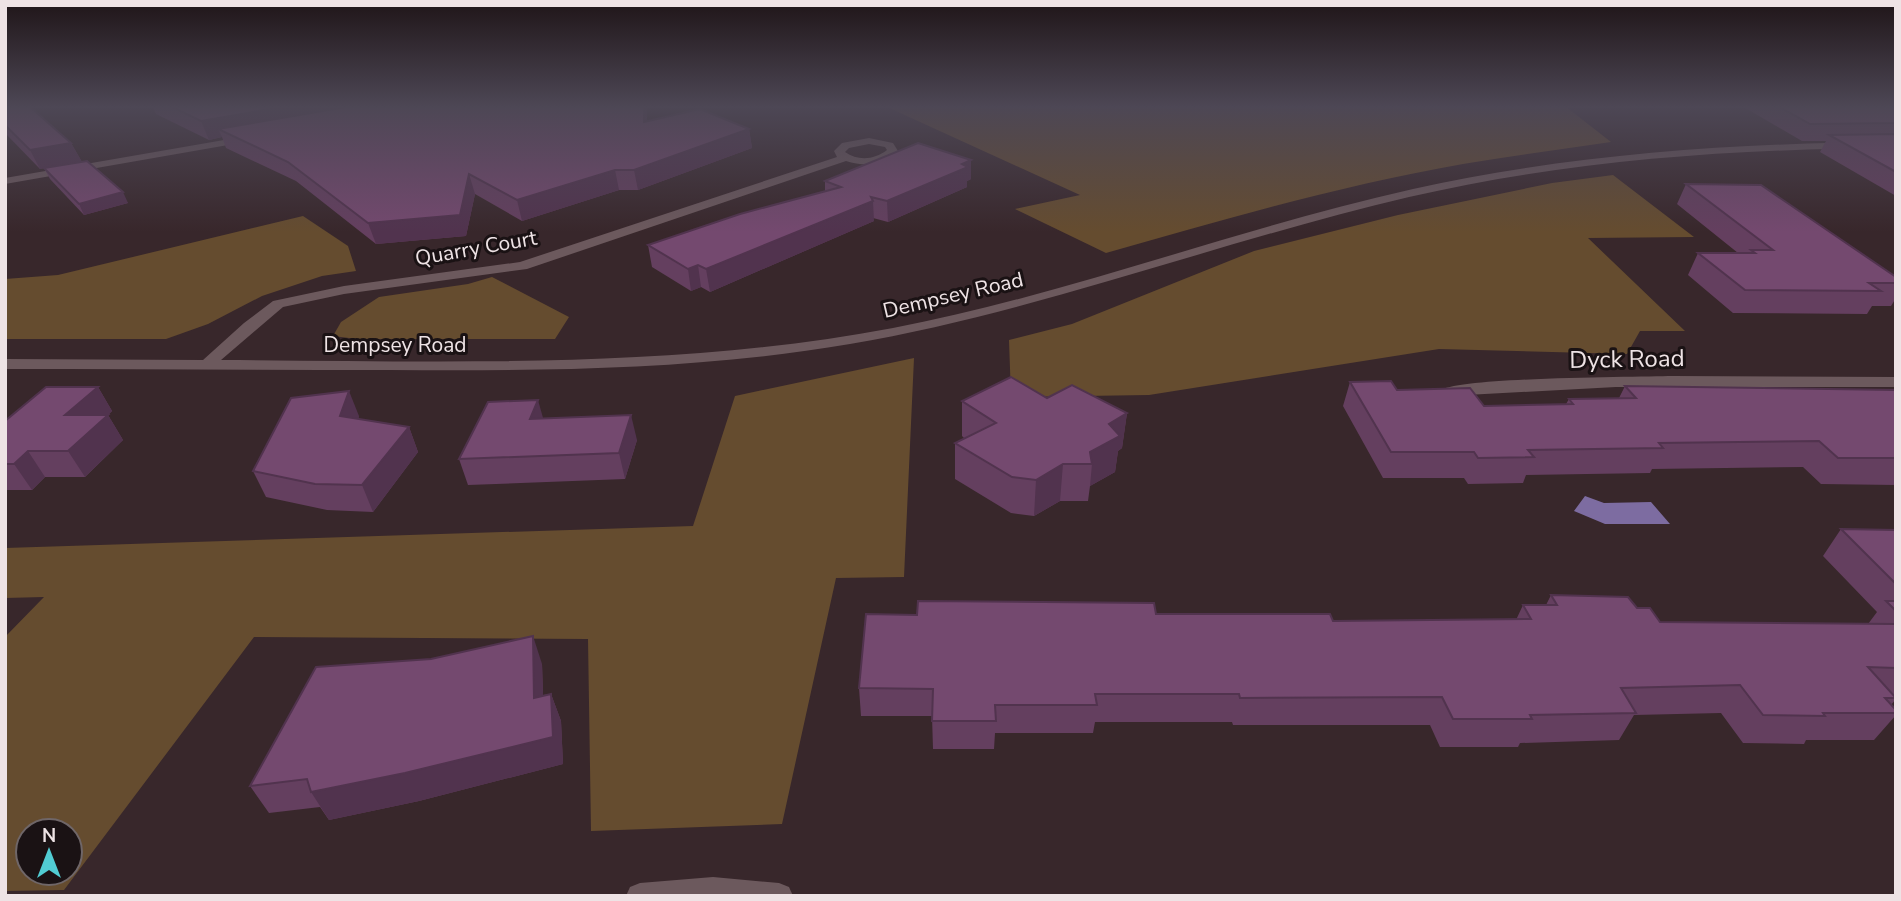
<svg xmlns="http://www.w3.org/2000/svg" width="1901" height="901" viewBox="0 0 1901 901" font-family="'Nunito Sans',sans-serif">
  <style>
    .green { fill: #654c2f; fill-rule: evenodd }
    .water { fill: #7d6ca1 }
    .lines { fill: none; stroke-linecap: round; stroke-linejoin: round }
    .minor { fill: #6c595d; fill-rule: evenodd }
    .wall { fill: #643f5f }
    .shaded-wall { fill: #51334e }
    .building { fill: #74496f; stroke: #51334e; stroke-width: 2 }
    .labels { text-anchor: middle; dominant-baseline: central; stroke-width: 6; stroke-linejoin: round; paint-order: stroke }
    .far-street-label { font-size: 21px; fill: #eee3e5; stroke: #1a1214 }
    .street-label { font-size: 24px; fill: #eee3e5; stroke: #1a1214 }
  </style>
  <rect width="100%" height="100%" fill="#38272b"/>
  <g class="green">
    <path d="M885,106H1565L1611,142C1562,149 1512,156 1463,164C1343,185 1224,219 1106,253L1015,209L1080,195Z"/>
    <path d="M1613,175L1694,237L1588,238L1685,331H1640L1627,354L1439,349L1149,395L1011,397L1009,340L1072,324L1254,251L1398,215L1552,183Z"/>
    <path d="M303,216L348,246L356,271L322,276L262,296L208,324L166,339H5V279L58,275Z"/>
    <path d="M492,277L569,317L555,339H357L333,336L341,322L379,297L468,284Z"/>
    <path d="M914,358L904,577L836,578L782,824L591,831L588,639L254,637L64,890L5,891V637L44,597L5,598V548L693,526L735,396ZM28,831H70V873H28Z"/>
  </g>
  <path class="water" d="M1585,496L1604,503L1651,502L1670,524H1605L1574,511Z"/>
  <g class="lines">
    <g class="minor">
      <path d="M247,136L251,137V141L5,184V178Z"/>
      <path d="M869,138L893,143L898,151C885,166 865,167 846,161L527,269L344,294L283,307L221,360C445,361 672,370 893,328C1070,294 1238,228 1413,189C1572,154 1733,143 1896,142V148C1732,149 1569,160 1409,197C1221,241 1041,311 850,344C699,370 544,371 390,370C261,370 134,369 5,369V359L203,360L244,323L273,301L344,286L520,262L837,157L834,151L842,143ZM869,144L885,147L887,150C874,160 858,161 845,152L849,148Z"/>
      <path d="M1672,376L1896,377V387H1616L1448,396L1440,391C1454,377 1640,377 1672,376Z"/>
      <path d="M713,877L779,883L789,887L793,896H626L630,887L640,883Z"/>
    </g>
  </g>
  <g class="wall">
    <path d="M5,106L71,143L82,162L128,203L84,215L50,179L44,168L40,169L5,133Z"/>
    <path d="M152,106H647V121L749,129L752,148L638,190H619L522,221L475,194L466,236L376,244L296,181L226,148L222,137L209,140L156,114Z"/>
    <path d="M1742,106H1896V196L1820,152L1826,141H1802Z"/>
    <path d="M971,160V179L967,181V187L888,222L873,218L874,221L710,292L701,287L691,291L652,267L648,245L825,191V181Z"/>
    <path d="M1686,184L1896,277V298L1891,306H1872L1867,314L1733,313L1688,275L1698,253H1738L1677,204Z"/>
    <path d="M1350,382L1484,406L1566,404L1569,399L1619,398L1625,386L1896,390V485L1821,484L1803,467L1652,469L1650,473L1526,475L1523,483L1468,484L1464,478H1383L1343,406Z"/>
    <path d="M98,387L112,411L108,415L123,440L85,477H45L32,490H5V421Z"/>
    <path d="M1047,398L1127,413L1122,448L1118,451L1115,472L1090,486L1088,501H1060L1034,516L1011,513L955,479V443L965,439L962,436V401Z"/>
    <path d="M359,416L358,419L409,427L418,452L373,512L327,510L266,497L253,471Z"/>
    <path d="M543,418L637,440L625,479L468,485L459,459Z"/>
    <path d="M1841,529L1896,530V696H1894L1896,699L1891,705L1896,710V715L1874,740H1806L1804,744L1743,743L1721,713L1634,715L1619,740L1520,743L1518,747H1440L1430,725H1233L1232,722H1095L1093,733H995L994,749H933L932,716H861L859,688L917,615L1333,621L1516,620L1523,605H1546L1551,595L1637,608L1660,622L1868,624L1877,612L1823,556Z"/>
    <path d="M542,664L543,695L551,694L561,721L563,764L419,801L329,820L320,807L269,813L250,786Z"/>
  </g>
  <g class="shaded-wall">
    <path d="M288,106H371L218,129L222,137L209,140L201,121Z"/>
    <path d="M644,106H647V141L644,122Z"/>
    <path d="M749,129L752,148L638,190L634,170Z"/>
    <path d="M71,143L82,162L40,169L30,150Z"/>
    <path d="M971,160V179L967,181V187L888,222L887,201Z"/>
    <path d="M615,170L619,190L522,221L517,200Z"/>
    <path d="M469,174L475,194L466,236L376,244L368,223Z"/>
    <path d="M123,192L128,203L84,215L79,204Z"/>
    <path d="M873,201L874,221L710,292L706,269Z"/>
    <path d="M698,265L701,287L691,291L688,269Z"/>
    <path d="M98,387L112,411L108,415L123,440L85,477L68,451L65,415Z"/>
    <path d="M349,391L359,416L351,441L340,416Z"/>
    <path d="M538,400L545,425L530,419Z"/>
    <path d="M1127,413L1122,448L1118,451L1115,472L1090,486L1092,464L1090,452L1109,424Z"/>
    <path d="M631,415L637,440L625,479L619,453Z"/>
    <path d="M409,427L418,452L373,512L362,485Z"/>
    <path d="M28,451L45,477L32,490L14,464Z"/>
    <path d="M1063,464L1060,501L1034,516L1036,480Z"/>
    <path d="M533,636L542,664L544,725L534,698Z"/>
    <path d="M551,694L561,721L563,764L419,801L329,820L311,792Z"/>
  </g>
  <g class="building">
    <path d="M5,106H29L71,143L30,150L5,125Z"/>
    <path d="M170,106H288L201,121Z"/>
    <path d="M352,106H644V122L700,109L749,129L634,170H615L517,200L469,174L460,215L368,223L288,162L218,129Z"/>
    <path d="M1778,106H1896V123L1810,124Z"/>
    <path d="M1896,134V172L1829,135Z"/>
    <path d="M918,143L971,160L962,164L968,167L887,201L871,197L873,201L706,269L698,265L688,269L648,245L740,214L841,187L825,181Z"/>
    <path d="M87,161L123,192L79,204L44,168Z"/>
    <path d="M1686,184L1761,185L1896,277V283H1869L1881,291L1745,290L1698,253H1755L1751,250H1773Z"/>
    <path d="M1011,377L1047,398L1072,385L1127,413L1109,424L1120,436L1090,452L1092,464H1063L1036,480L1012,477L955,443L996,423L962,401Z"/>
    <path d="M1391,381L1397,390L1470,388L1484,406L1573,404L1569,399L1636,398L1625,386L1896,390V458H1838L1819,441L1659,443L1663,448L1528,450L1534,457L1478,458L1474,452H1391L1350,382Z"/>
    <path d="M46,387H98L65,415H108L68,451H28L14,464H5V421Z"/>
    <path d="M349,391L340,416L409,427L362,485L315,484L253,471L291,398Z"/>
    <path d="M538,400L530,419L631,415L619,453L459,459L488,402Z"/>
    <path d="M1841,529L1896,530V584Z"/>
    <path d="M1551,595L1628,597L1637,608H1650L1660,622L1896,624V668L1868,667L1896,698H1885L1896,710V713H1823L1825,716L1763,715L1740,685L1621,688L1636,713L1530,715L1532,719H1453L1442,697L1240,698L1239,694H1095L1097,705H995L996,721H932L933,689L859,688L866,614L917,615L918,601L1154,603L1156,614H1330L1333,621L1531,619L1523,605H1557Z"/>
    <path d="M1886,601H1896V611Z"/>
    <path d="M533,636L534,698L551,694L553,737L405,773L311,792L307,779L250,786L316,667L431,659Z"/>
  </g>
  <linearGradient id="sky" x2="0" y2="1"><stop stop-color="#1f1518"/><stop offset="0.46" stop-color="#4d4755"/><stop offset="1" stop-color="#4d4755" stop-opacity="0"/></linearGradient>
  <rect width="1901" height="232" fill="url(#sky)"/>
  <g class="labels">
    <g class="far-street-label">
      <text transform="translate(476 248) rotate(-10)">Quarry Court</text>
      <text transform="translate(953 295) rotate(-13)">Dempsey Road</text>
      <text x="395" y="345">Dempsey Road</text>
    </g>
    <g class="street-label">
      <text transform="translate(1627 359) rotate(-1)">Dyck Road</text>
    </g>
  </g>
  <rect width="1901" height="901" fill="none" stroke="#eee3e5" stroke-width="14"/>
  <g transform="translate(49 852)"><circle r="33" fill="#1a1214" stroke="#6f6668" stroke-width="2"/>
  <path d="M0-5L12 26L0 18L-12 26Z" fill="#51ccd3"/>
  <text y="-10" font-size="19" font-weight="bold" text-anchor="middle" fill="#eee3e5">N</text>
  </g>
</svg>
